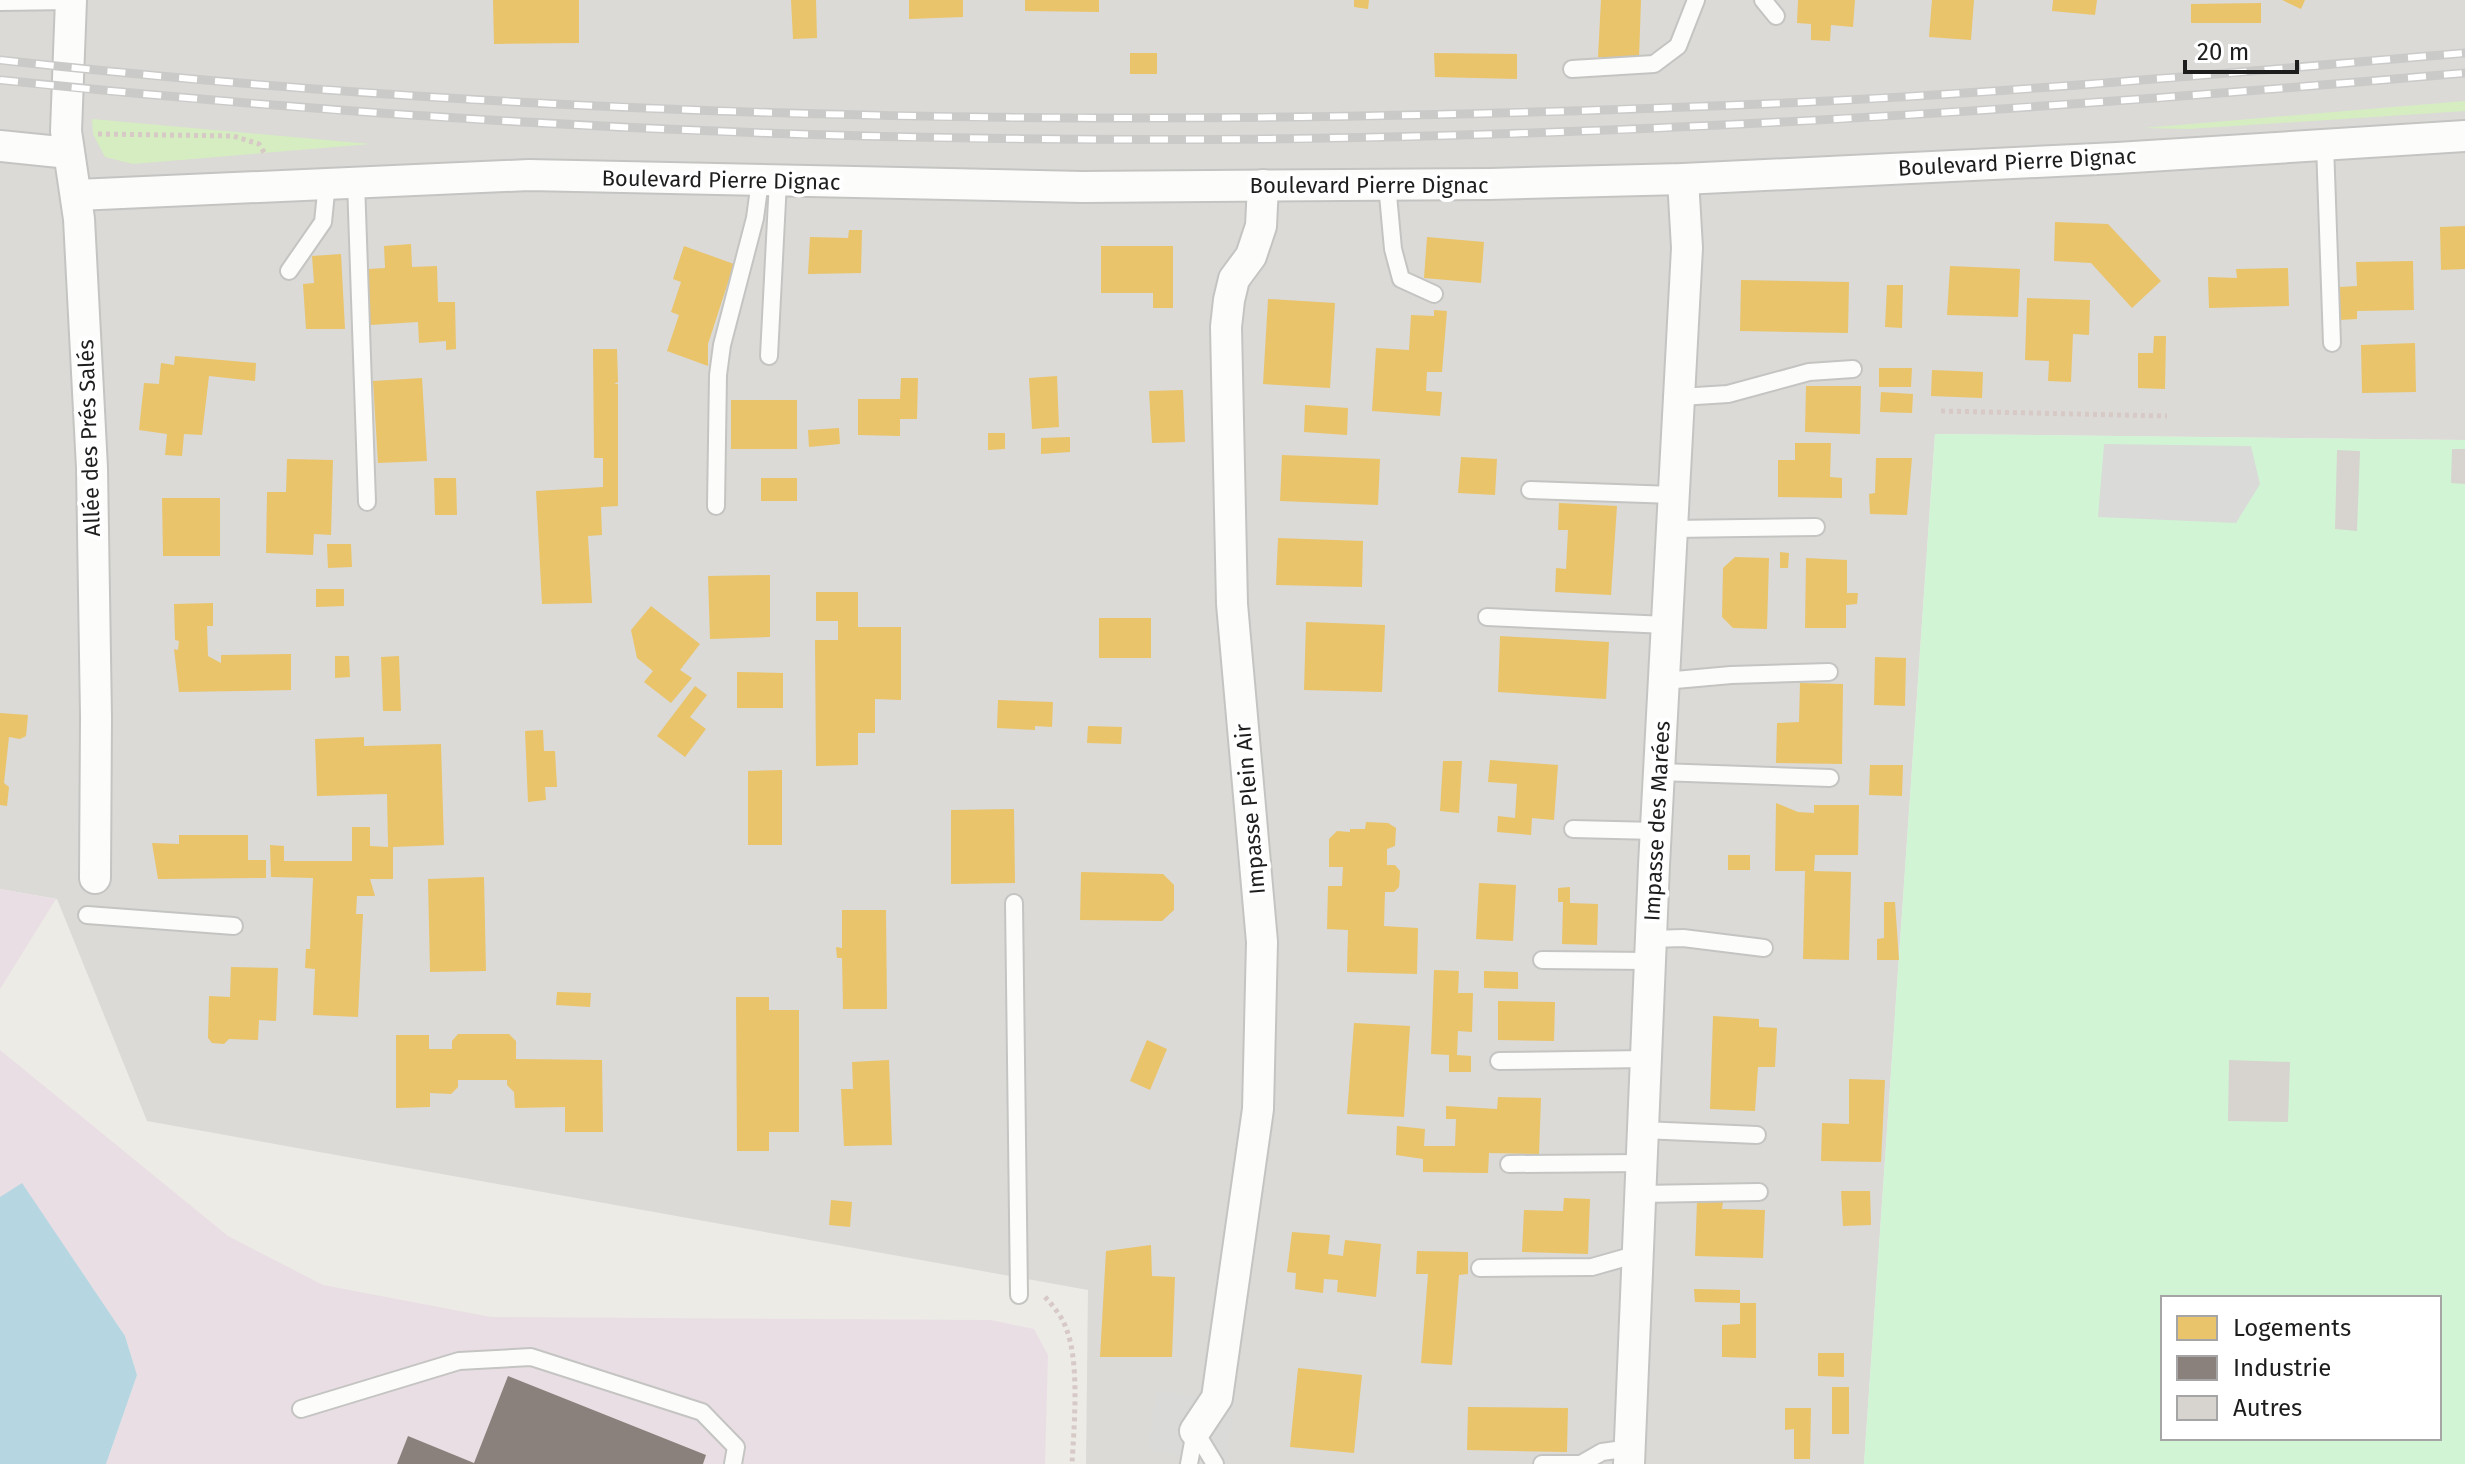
<svg xmlns="http://www.w3.org/2000/svg" width="2465" height="1464" viewBox="0 0 2465 1464" font-family="'Fira Sans',sans-serif">
  <style>
    .residential { fill: #dbdad7 }
    .industrial { fill: #eadee5 }
    .grass { fill: #d5edc1 }
    .park { fill: #d1f5d4; fill-rule: evenodd }
    .parking { fill: #dadad8 }
    .water { fill: #b6d7e2 }
    .homes { fill: #e9c46a }
    .industry { fill: #8a817c }
    .building { fill: #d7d4d0 }
    .lines { fill: none; stroke-linecap: round; stroke-linejoin: round }
    .service-casing { stroke: #c4c4c2; stroke-width: 20 }
    .minor-casing { stroke: #c4c4c2; stroke-width: 34 }
    .path { stroke: #d7c9c5; stroke-width: 5; stroke-dasharray: 4 4; stroke-linecap: butt }
    .service { stroke: #fcfcfb; stroke-width: 16 }
    .minor { stroke: #fcfcfb; stroke-width: 30 }
    .rail-casing { stroke: #cacac9; stroke-width: 9 }
    .rail { stroke: #fff; stroke-width: 6; stroke-dasharray: 18; stroke-linecap: butt }
    .labels { text-anchor: middle; dominant-baseline: central; stroke-width: 8; stroke-linejoin: round; paint-order: stroke }
    .street-label { font-size: 22px; fill: #1d1d1d; stroke: #fff }
  </style>
  <rect width="100%" height="100%" fill="#ecebe6"/>
  <path class="residential" d="M0,0H2465V440L1935,434L1864,1464H1086L1088,1290L147,1121L57,899L0,889Z"/>
  <g class="industrial">
    <path d="M0,889L56,899L0,989Z"/>
    <path d="M0,1050L228,1236L323,1285L491,1317L991,1320L1034,1329L1048,1355L1045,1464H106L137,1375L125,1336L22,1184L0,1197Z"/>
  </g>
  <g class="grass">
    <path d="M2465,101V111L2188,129L2143,128Z"/>
    <path d="M92,119L371,144L133,164L105,157L93,134Z"/>
  </g>
  <path class="park" d="M1935,434L2465,440V1464H1864ZM2163,1298H2439V1438H2163Z"/>
  <g class="parking">
    <path d="M2104,444L2251,446L2260,484L2236,523L2098,517Z"/>
    <path d="M1155,1391L1234,1399L1228,1461L1149,1452Z"/>
  </g>
  <path class="water" d="M22,1183L125,1336L137,1375L106,1464H0V1197Z"/>
  <g class="homes">
    <path d="M493,0H579V43L494,44Z"/>
    <path d="M791,0H816L817,38L793,39Z"/>
    <path d="M909,0H963V17L909,19Z"/>
    <path d="M1025,0H1099V12L1025,11Z"/>
    <path d="M1354,0H1369L1368,9L1354,7Z"/>
    <path d="M1601,0H1641L1639,59L1598,57Z"/>
    <path d="M1798,0H1855L1853,27L1831,25L1830,41L1811,40V24L1797,23Z"/>
    <path d="M1932,0H1974L1971,40L1929,37Z"/>
    <path d="M2053,0H2097L2095,15L2052,11Z"/>
    <path d="M2282,0H2305L2301,9Z"/>
    <path d="M2261,3V23H2191V4Z"/>
    <rect x="1130" y="53" width="27" height="21"/>
    <path d="M1434,53L1517,54V79L1435,77Z"/>
    <path d="M2055,222L2108,224L2161,281L2132,308L2091,263L2054,261Z"/>
    <path d="M2465,226V269L2441,270L2440,227Z"/>
    <path d="M849,230H862L861,273L808,274L810,237L848,238Z"/>
    <path d="M1427,237L1484,242L1481,283L1424,278Z"/>
    <path d="M411,244L412,267L437,266L438,302H455L456,349L446,350V341L419,343L418,322L370,325L368,269L385,268L384,246Z"/>
    <path d="M684,246L734,264L708,344V366L667,351L679,315L671,312L681,282L673,279Z"/>
    <path d="M1101,246H1173V308H1153V293H1101Z"/>
    <path d="M341,254L345,329H306L303,284L314,283L312,256Z"/>
    <path d="M2413,261L2414,310L2357,311V319L2340,320L2339,287L2357,286L2356,262Z"/>
    <path d="M1950,266L2020,269L2018,317L1947,315Z"/>
    <path d="M2288,268L2289,306L2209,308L2208,277L2237,278L2236,269Z"/>
    <path d="M1741,280L1849,282L1848,333L1740,331Z"/>
    <path d="M1887,285H1903L1902,328L1885,327Z"/>
    <path d="M2027,298L2090,300L2089,335L2073,334L2071,382L2048,381L2049,361L2025,360Z"/>
    <path d="M1268,299L1335,303L1330,388L1263,384Z"/>
    <path d="M1434,310L1447,311L1442,372H1427L1426,391L1442,392L1440,416L1372,411L1376,348L1409,350L1411,315L1434,316Z"/>
    <path d="M2154,336H2166L2165,389L2138,388V353H2153Z"/>
    <path d="M2415,343L2416,392L2362,393L2361,345Z"/>
    <path d="M593,349H617L618,382L614,384H618V506L601,507L602,535L588,536L592,603L542,604L536,491L603,487V458H594Z"/>
    <path d="M175,356L256,363L255,381L209,376L202,435L184,434L182,456L165,455L167,434L139,430L144,383L159,384L161,363L174,365Z"/>
    <path d="M1879,368H1912L1911,387H1879Z"/>
    <path d="M1932,370L1983,372L1982,398L1931,396Z"/>
    <path d="M1057,376L1059,427L1032,429L1029,378Z"/>
    <path d="M422,378L427,461L378,463L373,381Z"/>
    <path d="M901,378H918L917,419H900V436L858,435V399H900Z"/>
    <path d="M1806,386H1861L1860,434L1805,432Z"/>
    <path d="M1183,390L1185,442L1152,443L1149,391Z"/>
    <path d="M1881,392L1913,394L1912,413L1880,412Z"/>
    <rect x="731" y="400" width="66" height="49"/>
    <path d="M1305,405L1348,408L1347,435L1304,432Z"/>
    <path d="M839,428L840,444L809,447L808,430Z"/>
    <path d="M988,433H1005V449L988,450Z"/>
    <path d="M1070,437V452L1041,454V438Z"/>
    <path d="M1795,443H1831L1830,477L1842,478V498L1778,497V460H1795Z"/>
    <path d="M1282,455L1380,459L1378,505L1280,501Z"/>
    <path d="M1461,457L1497,459L1495,495L1458,493Z"/>
    <path d="M1876,458H1912L1907,515L1870,514L1869,494L1875,493Z"/>
    <path d="M287,459L333,460L331,535L314,534L313,555L266,553L267,492H286Z"/>
    <path d="M434,478H456L457,515H435Z"/>
    <rect x="761" y="478" width="36" height="23"/>
    <path d="M162,498H220V556H163Z"/>
    <path d="M1559,503L1617,506L1611,595L1555,592L1556,568L1566,569L1568,530H1558Z"/>
    <path d="M1278,538L1363,541L1362,587L1276,585Z"/>
    <path d="M327,544H351L352,567L328,568Z"/>
    <path d="M1780,552L1789,553L1788,568H1780Z"/>
    <path d="M1735,557L1769,558L1767,629L1733,628L1722,617L1723,568Z"/>
    <path d="M1806,558L1847,560V593H1858L1857,604L1846,605V628H1805Z"/>
    <path d="M770,575V637L710,639L708,576Z"/>
    <path d="M316,589H344V606L316,607Z"/>
    <path d="M816,592H858V627H901V700L875,699V733H858V765L816,766L815,640H838V621H816Z"/>
    <path d="M213,603V626H207L208,656L221,663V655L291,654V690L179,692L174,649L178,650L179,641L175,640L174,604Z"/>
    <path d="M651,606L700,644L680,670L692,678L671,703L644,682L653,671L637,658L631,630Z"/>
    <rect x="1099" y="618" width="52" height="40"/>
    <path d="M1306,622L1385,625L1382,692L1304,690Z"/>
    <path d="M1500,636L1609,642L1606,699L1498,692Z"/>
    <path d="M335,656H349L350,677L335,678Z"/>
    <path d="M399,656L401,711H383L381,657Z"/>
    <path d="M1875,657L1906,658L1905,706L1874,705Z"/>
    <path d="M737,672L783,673V708H737Z"/>
    <path d="M1800,683L1843,684L1842,764L1776,763L1777,723L1799,722Z"/>
    <path d="M695,686L707,695L690,717L706,729L685,757L657,736Z"/>
    <path d="M998,700L1053,702L1052,727L1035,726V730L997,728Z"/>
    <path d="M0,713L28,715L26,736L20,739L9,737L4,783L9,787L7,806L0,805Z"/>
    <path d="M1088,726L1122,727L1121,744L1087,743Z"/>
    <path d="M543,730L544,751H555L557,787H545L546,800L528,802L525,731Z"/>
    <path d="M364,737V746L441,744L444,845L393,847V879H370L375,896H357L356,914H363L358,1017L313,1015L315,969L305,968L306,949H310L313,878L271,877L270,845L284,846V861H352V827H370V846L388,847L387,794L317,796L315,739Z"/>
    <path d="M1490,760L1558,765L1554,820L1532,818L1531,835L1497,832L1498,816L1515,818L1517,784L1488,782Z"/>
    <path d="M1443,761H1462L1459,813L1440,811Z"/>
    <path d="M1870,765H1903L1902,796L1869,795Z"/>
    <path d="M782,770V845H748V771Z"/>
    <path d="M1776,803L1798,812L1814,813V805H1859L1858,855H1815L1814,871L1851,872L1849,960L1803,959L1805,871H1775Z"/>
    <path d="M1014,809L1015,883L951,884V810Z"/>
    <path d="M1366,822L1388,823L1396,828L1395,846L1387,849V865H1395L1400,871L1399,887L1394,892H1385L1384,926L1418,928L1417,974L1347,972L1348,930L1327,929L1328,886H1342L1343,867H1329V839L1337,831L1350,832V829H1365Z"/>
    <path d="M179,835H248V860H266V878L158,879L152,843L179,844Z"/>
    <rect x="1728" y="855" width="22" height="15"/>
    <path d="M1081,872L1163,874L1174,885V910L1162,921L1080,920Z"/>
    <path d="M484,877L486,971L430,972L428,879Z"/>
    <path d="M1479,883L1516,885L1513,941L1476,939Z"/>
    <path d="M1570,887V903L1598,904L1597,945L1562,944L1563,902H1558V888Z"/>
    <path d="M1884,902H1895L1899,960H1877V939L1884,938Z"/>
    <path d="M842,910H886L887,1009H843L842,958H837L836,947L842,948Z"/>
    <path d="M231,967L278,968L276,1021L259,1020L258,1040L229,1039L224,1044L212,1043L208,1038L209,996L230,997Z"/>
    <path d="M1434,970L1459,971L1458,993H1473L1472,1032L1458,1031L1457,1055L1471,1056V1072H1449V1055L1431,1054Z"/>
    <path d="M1484,971L1518,972V989L1484,988Z"/>
    <path d="M557,992L591,993L590,1007L556,1005Z"/>
    <path d="M736,997H769V1010H799V1132H769V1151H737Z"/>
    <path d="M1498,1001L1555,1002L1554,1041L1498,1040Z"/>
    <path d="M1713,1016L1759,1019V1027L1777,1028L1775,1067H1758L1755,1111L1710,1109Z"/>
    <path d="M1354,1023L1410,1026L1404,1117L1347,1114Z"/>
    <path d="M458,1034H509L516,1041V1059L602,1060L603,1132H565V1107L515,1108L514,1092L507,1085V1080H458V1087L451,1094L430,1093V1107L396,1108V1035H429V1049H452V1041Z"/>
    <path d="M1147,1040L1167,1049L1150,1090L1130,1081Z"/>
    <path d="M889,1060L892,1145L844,1146L841,1089H853L852,1062Z"/>
    <path d="M1849,1079L1885,1080L1881,1162L1821,1161L1822,1123L1849,1124Z"/>
    <path d="M1498,1097L1541,1098L1539,1154L1489,1153L1488,1173H1479L1423,1172V1159L1396,1155L1397,1126L1425,1129L1424,1146H1455L1456,1119H1446V1106L1497,1109Z"/>
    <path d="M1841,1191H1870L1871,1225L1843,1226Z"/>
    <path d="M1564,1198L1590,1199L1588,1254L1522,1252L1524,1210L1563,1211Z"/>
    <path d="M831,1200L852,1202L850,1227L829,1225Z"/>
    <path d="M1697,1201L1723,1202L1722,1209L1765,1210L1763,1258L1695,1256Z"/>
    <path d="M1292,1232L1330,1235L1328,1254L1343,1256L1345,1240L1381,1244L1376,1297L1337,1292L1338,1280L1324,1279L1323,1293L1295,1289L1296,1273L1287,1272Z"/>
    <path d="M1151,1245L1152,1276L1175,1277L1172,1357H1100L1106,1251Z"/>
    <path d="M1417,1251L1468,1252V1274L1459,1275L1452,1365L1421,1363L1428,1274H1416Z"/>
    <path d="M1694,1289L1740,1290V1303H1756V1358L1722,1357V1325L1740,1324V1303L1695,1302Z"/>
    <path d="M1818,1353H1844V1377L1818,1376Z"/>
    <path d="M1298,1368L1362,1375L1354,1453L1290,1447Z"/>
    <rect x="1832" y="1387" width="17" height="47"/>
    <path d="M1468,1407L1568,1408L1567,1452L1467,1450Z"/>
    <path d="M1785,1408H1811L1810,1459H1794V1429L1785,1430Z"/>
  </g>
  <path class="industry" d="M508,1376L706,1455L703,1464H397L408,1436L474,1463Z"/>
  <g class="building">
    <path d="M2452,449H2465V484L2451,483Z"/>
    <path d="M2337,450L2360,451L2357,531L2335,529Z"/>
    <path d="M2229,1060L2290,1062L2288,1122L2228,1121Z"/>
  </g>
  <g class="lines">
    <g class="service-casing">
      <g id="service">
        <path d="M1763,0L1776,16"/>
        <path d="M0,2L71,1"/>
        <path d="M1572,69L1654,64L1678,46L1696,0"/>
        <path d="M2325,145L2332,343"/>
        <path d="M356,182L367,502"/>
        <path d="M1387,184L1393,249L1401,279L1434,294"/>
        <path d="M289,271L323,222L327,183"/>
        <path d="M769,356L778,181"/>
        <path d="M1680,397L1728,394L1809,372L1853,369"/>
        <path d="M1530,490L1674,495"/>
        <path d="M716,506L718,375L722,345L755,218L760,181"/>
        <path d="M1672,529L1816,527"/>
        <path d="M1487,617L1667,625"/>
        <path d="M1664,681L1731,675L1829,672"/>
        <path d="M1659,772L1830,778"/>
        <path d="M1573,829L1656,831"/>
        <path d="M1014,903L1019,1295"/>
        <path d="M87,915L234,926"/>
        <path d="M1651,939L1683,938L1764,948"/>
        <path d="M1542,960L1650,961"/>
        <path d="M1499,1061L1646,1059"/>
        <path d="M1643,1130L1757,1135"/>
        <path d="M1509,1164L1642,1163"/>
        <path d="M1640,1194L1759,1192"/>
        <path d="M1480,1268L1592,1267L1638,1254"/>
        <path d="M301,1409L459,1361L531,1357L702,1412L736,1447L733,1464"/>
        <path d="M1195,1431L1215,1464"/>
        <path d="M1189,1464L1195,1431"/>
        <path d="M1542,1464H1581L1602,1452L1630,1448"/>
      </g>
    </g>
    <g class="minor-casing">
      <g id="minor">
        <path d="M71,0L66,131L79,219L92,468L96,717L95,878"/>
        <path d="M0,146L69,153"/>
        <path d="M77,195L529,175L1082,187L1490,184L1683,179L2117,158L2465,136"/>
        <path d="M1195,1431L1217,1398L1258,1109L1262,942L1232,604L1226,327L1229,300L1234,279L1251,256L1261,226L1263,185"/>
        <path d="M1629,1464L1654,865L1687,248L1683,179"/>
      </g>
    </g>
    <g class="path">
      <path d="M98,134L233,136L259,144L265,154"/>
      <path d="M1941,411L2167,416"/>
      <path d="M1045,1297C1053,1306 1062,1316 1066,1328C1080,1362 1074,1427 1072,1464"/>
    </g>
    <use href="#service" class="service"/>
    <use href="#minor" class="minor"/>
    <g class="rail-casing">
      <g id="rail">
        <path d="M0,60C592,125 1190,129 1784,103C2012,93 2238,72 2465,53"/>
        <path d="M0,80C461,128 924,147 1388,137C1748,129 2106,104 2465,73"/>
      </g>
    </g>
    <use href="#rail" class="rail"/>
  </g>
  <g class="labels">
    <g class="street-label">
      <text transform="translate(2017 162) rotate(-3)">Boulevard Pierre Dignac</text>
      <text transform="translate(721 180) rotate(1)">Boulevard Pierre Dignac</text>
      <text x="1369" y="185">Boulevard Pierre Dignac</text>
      <text transform="translate(89 438) rotate(-92)">Allée des Prés Salés</text>
      <text transform="translate(1250 809) rotate(-95)">Impasse Plein Air</text>
      <text transform="translate(1657 821) rotate(-87)">Impasse des Marées</text>
    </g>
  </g>
  <rect x="2161" y="1296" width="280" height="144" fill="#ffffff" stroke="#a5a5a5" stroke-width="2"/>
  <rect x="2177" y="1316" width="40" height="24" fill="#e9c46a" stroke="#a5a5a5" stroke-width="2"/>
  <text x="2233" y="1336" font-size="24" fill="#1d1d1d">Logements</text>
  <rect x="2177" y="1356" width="40" height="24" fill="#8a817c" stroke="#a5a5a5" stroke-width="2"/>
  <text x="2233" y="1376" font-size="24" fill="#1d1d1d">Industrie</text>
  <rect x="2177" y="1396" width="40" height="24" fill="#d7d4d0" stroke="#a5a5a5" stroke-width="2"/>
  <text x="2233" y="1416" font-size="24" fill="#1d1d1d">Autres</text>
  <path d="M2185 60v12h112v-12" fill="none" stroke="#1d1d1d" stroke-width="4"/>
  <text x="2197" y="60" font-size="24" fill="#1d1d1d" stroke="#ffffff" stroke-width="6" paint-order="stroke">20 m</text>
</svg>
